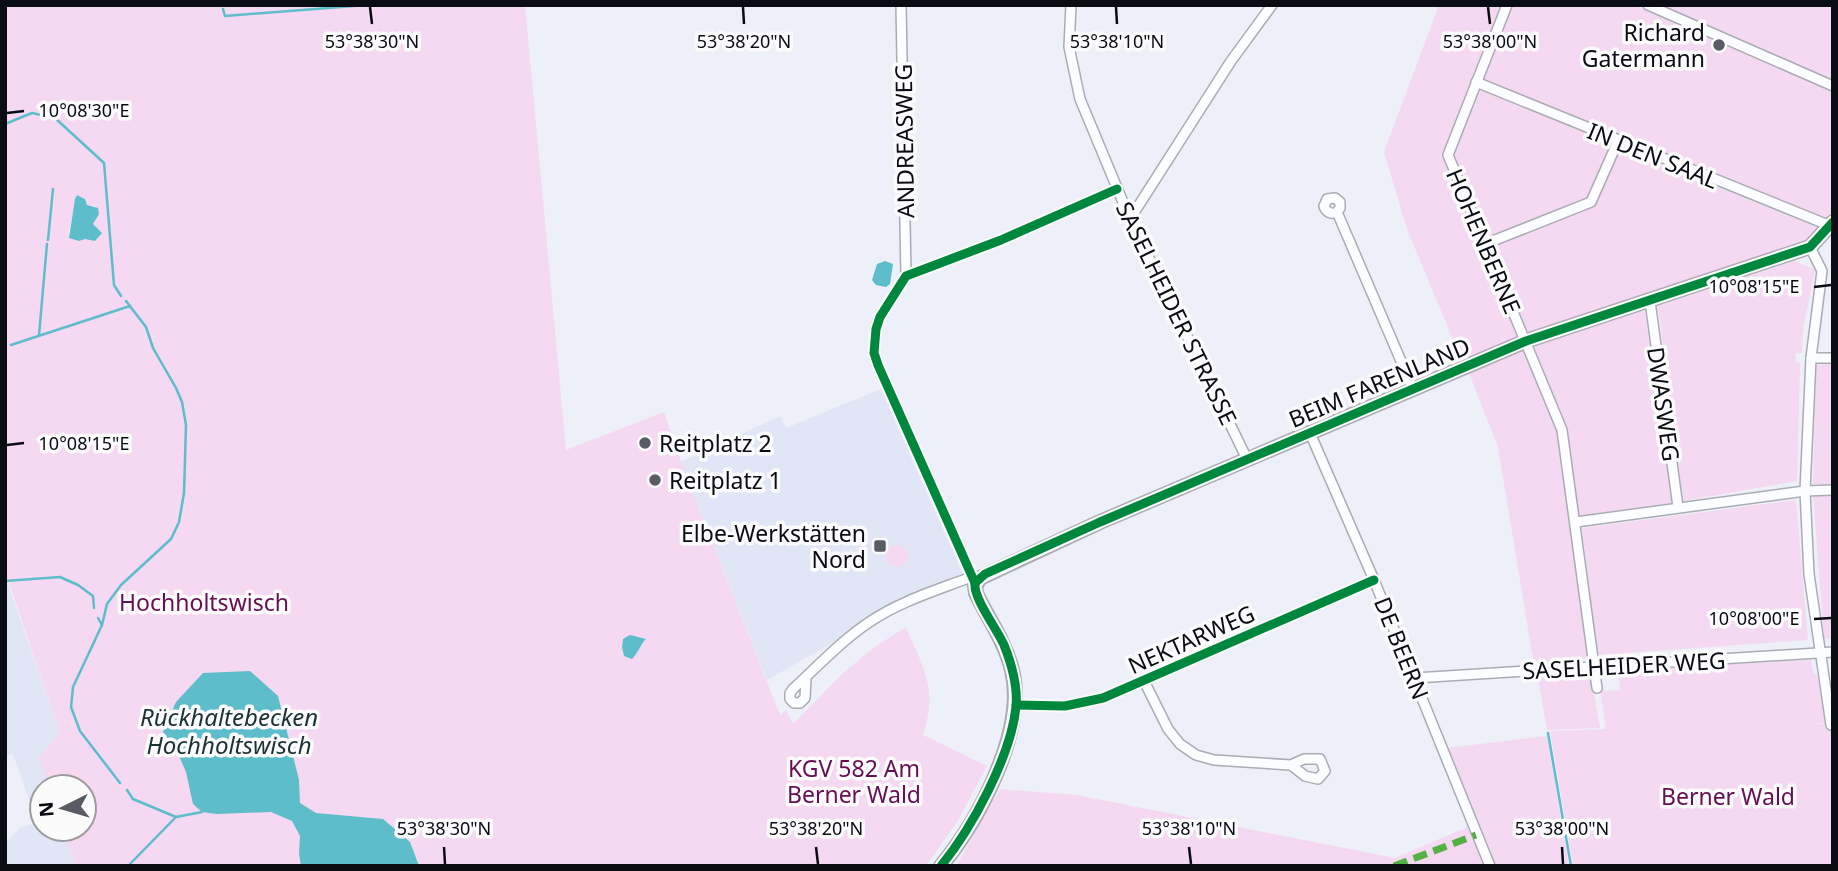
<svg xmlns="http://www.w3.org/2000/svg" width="1838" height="871" viewBox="0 0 1838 871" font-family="'Noto Sans',sans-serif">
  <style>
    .built { fill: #e1e6f6 }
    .green { fill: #f5d8f1; fill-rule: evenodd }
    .water { fill: #5dbdca }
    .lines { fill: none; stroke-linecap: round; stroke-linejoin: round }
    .stream { stroke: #5dbdca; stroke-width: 2.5 }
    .street-casing { stroke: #aaacb4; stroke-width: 12 }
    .secondary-casing { stroke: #aaacb4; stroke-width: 16 }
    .street { stroke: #fcfdfe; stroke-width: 9 }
    .secondary { stroke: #fcfdfe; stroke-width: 12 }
    .quiet { stroke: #54b044; stroke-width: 7; stroke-dasharray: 14 7; stroke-linecap: butt }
    .cycleway-casing { stroke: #fbfbfb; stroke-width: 13 }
    .cycleway { stroke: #00873e; stroke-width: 9 }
    .ticks { fill: none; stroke: #0a0c13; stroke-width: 2.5 }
    .poi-dot { fill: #595c64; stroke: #fbfbfb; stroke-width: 2.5 }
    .labels { text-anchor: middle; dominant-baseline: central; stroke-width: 7; stroke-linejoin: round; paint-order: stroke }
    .poi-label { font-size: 23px; fill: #0a0c13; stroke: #fbfbfb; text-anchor: end }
    .street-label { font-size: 23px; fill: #0a0c13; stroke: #fbfbfb }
    .park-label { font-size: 23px; fill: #650f53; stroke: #fbfbfb }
    .water-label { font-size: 24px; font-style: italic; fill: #1c3134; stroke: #fbfbfb }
    .ticks-label { font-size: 18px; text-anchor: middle; fill: #0a0c13; stroke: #fbfbfb; stroke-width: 7; stroke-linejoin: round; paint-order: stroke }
  </style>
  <rect width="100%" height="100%" fill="#edf0f9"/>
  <g class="built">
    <path d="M881,389L963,574L877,614L829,645L767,680L681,462L780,416L786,428Z"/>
    <path d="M8,584L60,733L40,757L49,787H42V829H63L75,866H5V844L20,828L37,823L13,754L5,756V585Z"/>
  </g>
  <g class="green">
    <path d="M5,5H525L566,450L664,412L681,462L776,705L781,715L786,710L793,724L843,673L876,646L906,627C924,669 938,689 923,735L987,766L957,822L926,866H75L63,829H84V787H49L39,757L60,733L8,580H5ZM77,195L85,199L87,205L96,206L93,225L96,226L68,235Z"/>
    <path d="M1439,5H1502L1443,154L1518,337L1462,361L1407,229L1384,152Z"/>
    <path d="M1511,5H1634L1833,92V211L1826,219L1481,80Z"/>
    <path d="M1660,5H1833V81Z"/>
    <path d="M1477,89L1610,142L1611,145L1591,195L1585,202L1490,239L1486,237L1453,152Z"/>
    <path d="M1620,148L1819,228L1807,242L1531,333L1528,332L1493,250L1494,246L1597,203Z"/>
    <path d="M1795,261L1815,270L1803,329L1802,353H1796L1795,361L1800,363L1797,481L1683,501L1658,306Z"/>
    <path d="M1642,311L1645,312L1673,501L1668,504L1579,516L1567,429L1534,349L1535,346Z"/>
    <path d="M1520,350L1525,353L1558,434L1588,659L1537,663L1533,659L1498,447L1469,373Z"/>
    <path d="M1833,364V484H1813L1816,365Z"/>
    <path d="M1813,495H1833V640L1824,638Z"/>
    <path d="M1796,500L1808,640L1597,655L1582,528Z"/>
    <circle cx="897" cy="556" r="11"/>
    <path d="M1811,660L1813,672L1817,676L1827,723L1807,724H1833V866H1573L1550,731L1606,729L1600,688H1604L1605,691L1620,690L1618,669Z"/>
    <path d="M1591,675L1600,728L1547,730L1538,678Z"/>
    <path d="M1547,736L1569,866H1495L1447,748Z"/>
    <path d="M1000,789L1077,795L1395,858L1470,826L1487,866H956Z"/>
  </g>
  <g class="water">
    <path d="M77,195L85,199L87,205L98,208L99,214L93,224L102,233L95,241L85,239L79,241L69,238L75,199Z"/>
    <path d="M885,261L893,264L890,284L886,287L876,285L872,280L877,264Z"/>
    <path d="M630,635L646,639C642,642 638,653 632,659L624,656L622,647L623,639Z"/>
    <path d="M250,671L278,696L299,780L300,803L316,813L383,819L410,842L419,866H301L299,854L300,836L292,821L271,812L217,814L202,812L193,804L186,772L176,749L163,732L176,702L203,673Z"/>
  </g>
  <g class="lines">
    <g class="stream">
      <path d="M223,9L225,16L367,5"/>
      <path d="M5,124L32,113L55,118L104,163L114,285L121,296"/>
      <path d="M48,240L53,189"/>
      <path d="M39,335L47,244"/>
      <path d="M11,345L130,306"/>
      <path d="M5,581L60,577L78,585L93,596L94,608"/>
      <path d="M98,618L102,625"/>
      <path d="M1548,733L1571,866"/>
      <path d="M120,783L80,731L71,707L73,687L102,625L107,604L121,585L171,539L179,522L184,493L186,425L182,402L176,388L153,348L146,327L126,301"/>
      <path d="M127,790L133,799L176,817L202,812"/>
      <path d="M128,866L176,817"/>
    </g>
    <g class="street-casing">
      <g id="street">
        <path d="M901,5L906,276"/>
        <path d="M1071,5L1069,47L1080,99L1130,219L1247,459"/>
        <path d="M1507,5L1448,155L1562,430L1597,688"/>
        <path d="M1648,5L1833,86"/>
        <path d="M1476,82L1833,227"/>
        <path d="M1337,212C1331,215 1326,212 1324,206L1327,199L1335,198L1340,202V208L1337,212L1413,389"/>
        <path d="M1130,219L1231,61L1272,5"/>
        <path d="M1485,244L1591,202L1618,141"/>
        <path d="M1810,247L1822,271L1811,358L1805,491L1809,574L1831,725"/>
        <path d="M1650,301L1678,507"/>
        <path d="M1811,358H1833"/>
        <path d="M1310,433L1374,580L1490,866"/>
        <path d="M1576,522L1805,491L1833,490"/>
        <path d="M975,583L878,365L874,353L876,329L880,317L906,276L1001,240L1117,189"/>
        <path d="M806,677L805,698L800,703H794L790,699V693L793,689C818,666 842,640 871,621C901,601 937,590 971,577"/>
        <path d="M1415,678L1833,652"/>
        <path d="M1144,681L1168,729L1180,744L1196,755L1214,760L1291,765L1304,759H1320L1325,771L1318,779L1305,776L1291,765"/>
        <path d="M1016,705L1065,706L1103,698L1374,580"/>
      </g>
    </g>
    <g class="secondary-casing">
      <path id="secondary" d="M941,866C979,820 1027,730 1012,670C1005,641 988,619 976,593L975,586L980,578L1100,522L1526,341L1810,247L1833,222"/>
    </g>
    <use href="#street" class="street"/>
    <use href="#secondary" class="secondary"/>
    <path class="quiet" d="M1394,866L1476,835"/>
    <g class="cycleway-casing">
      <g id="cycleway">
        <path d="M975,583L985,574L1100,522L1526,341L1810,247L1833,222"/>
        <path d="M1016,705L1065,706L1103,698L1374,580"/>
        <path d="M941,866C972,828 1011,756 1016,707C1018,686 1012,665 1004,645C997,629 973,598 975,583L878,365L874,353L876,329L880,317L906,276L1001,240L1117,189"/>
      </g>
    </g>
    <use href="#cycleway" class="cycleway"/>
  </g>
  <path class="ticks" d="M370,7L372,24M743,7L744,24M1116,7L1117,24M1488,7L1490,24M7,113L24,111M1814,287L1831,285M7,445L24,443M1814,619L1831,618M444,847L445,864M816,847L818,864M1189,847L1191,864M1562,847L1563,864"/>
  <g class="poi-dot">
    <circle cx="1719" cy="45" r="7"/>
    <circle cx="645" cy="443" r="7"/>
    <circle cx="655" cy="480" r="7"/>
    <rect x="873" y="539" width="14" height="14" rx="3.5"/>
  </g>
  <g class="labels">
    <g class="poi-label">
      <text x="1705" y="32">Richard<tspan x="1705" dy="26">Gatermann</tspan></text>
      <text x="659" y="443" text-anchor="start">Reitplatz 2</text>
      <text x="669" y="480" text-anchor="start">Reitplatz 1</text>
      <text x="866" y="533">Elbe-Werkstätten<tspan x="866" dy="26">Nord</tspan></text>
    </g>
    <g class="street-label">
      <text transform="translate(904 141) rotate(-91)">ANDREASWEG</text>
      <text transform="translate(1653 155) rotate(22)">IN DEN SAAL</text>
      <text transform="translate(1484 241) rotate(67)">HOHENBERNE</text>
      <text transform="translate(1177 313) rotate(64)">SASELHEIDER STRASSE</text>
      <text transform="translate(1379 382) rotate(-23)">BEIM FARENLAND</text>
      <text transform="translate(1664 404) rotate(82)">DWASWEG</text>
      <text transform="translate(1191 639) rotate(-24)">NEKTARWEG</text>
      <text transform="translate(1402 648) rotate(68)">DE BEERN</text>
      <text transform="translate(1624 665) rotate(-3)">SASELHEIDER WEG</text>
    </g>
    <g class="park-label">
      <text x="204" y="602">Hochholtswisch</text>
      <text x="854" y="768">KGV 582 Am<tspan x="854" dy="26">Berner Wald</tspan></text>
      <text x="1728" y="796">Berner Wald</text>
    </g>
    <g class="water-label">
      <text x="229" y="716">Rückhaltebecken<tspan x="229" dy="28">Hochholtswisch</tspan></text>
    </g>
  </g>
  <g class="ticks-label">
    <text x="372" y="48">53°38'30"N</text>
    <text x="744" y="48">53°38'20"N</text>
    <text x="1117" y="48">53°38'10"N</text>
    <text x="1490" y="48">53°38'00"N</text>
    <text x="84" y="117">10°08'30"E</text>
    <text x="1754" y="293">10°08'15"E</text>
    <text x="84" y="450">10°08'15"E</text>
    <text x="1754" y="625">10°08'00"E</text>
    <text x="444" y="835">53°38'30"N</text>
    <text x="816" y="835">53°38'20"N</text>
    <text x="1189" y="835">53°38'10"N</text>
    <text x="1562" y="835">53°38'00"N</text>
  </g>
  <rect width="1838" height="871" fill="none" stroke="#0a0c13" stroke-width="14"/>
  <g transform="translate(63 808) rotate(265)"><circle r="33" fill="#fbfbfb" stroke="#9b9b9e" stroke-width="2"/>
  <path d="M0-5L12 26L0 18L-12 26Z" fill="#595c64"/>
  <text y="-10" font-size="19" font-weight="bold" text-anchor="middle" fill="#0a0c13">N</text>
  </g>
</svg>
